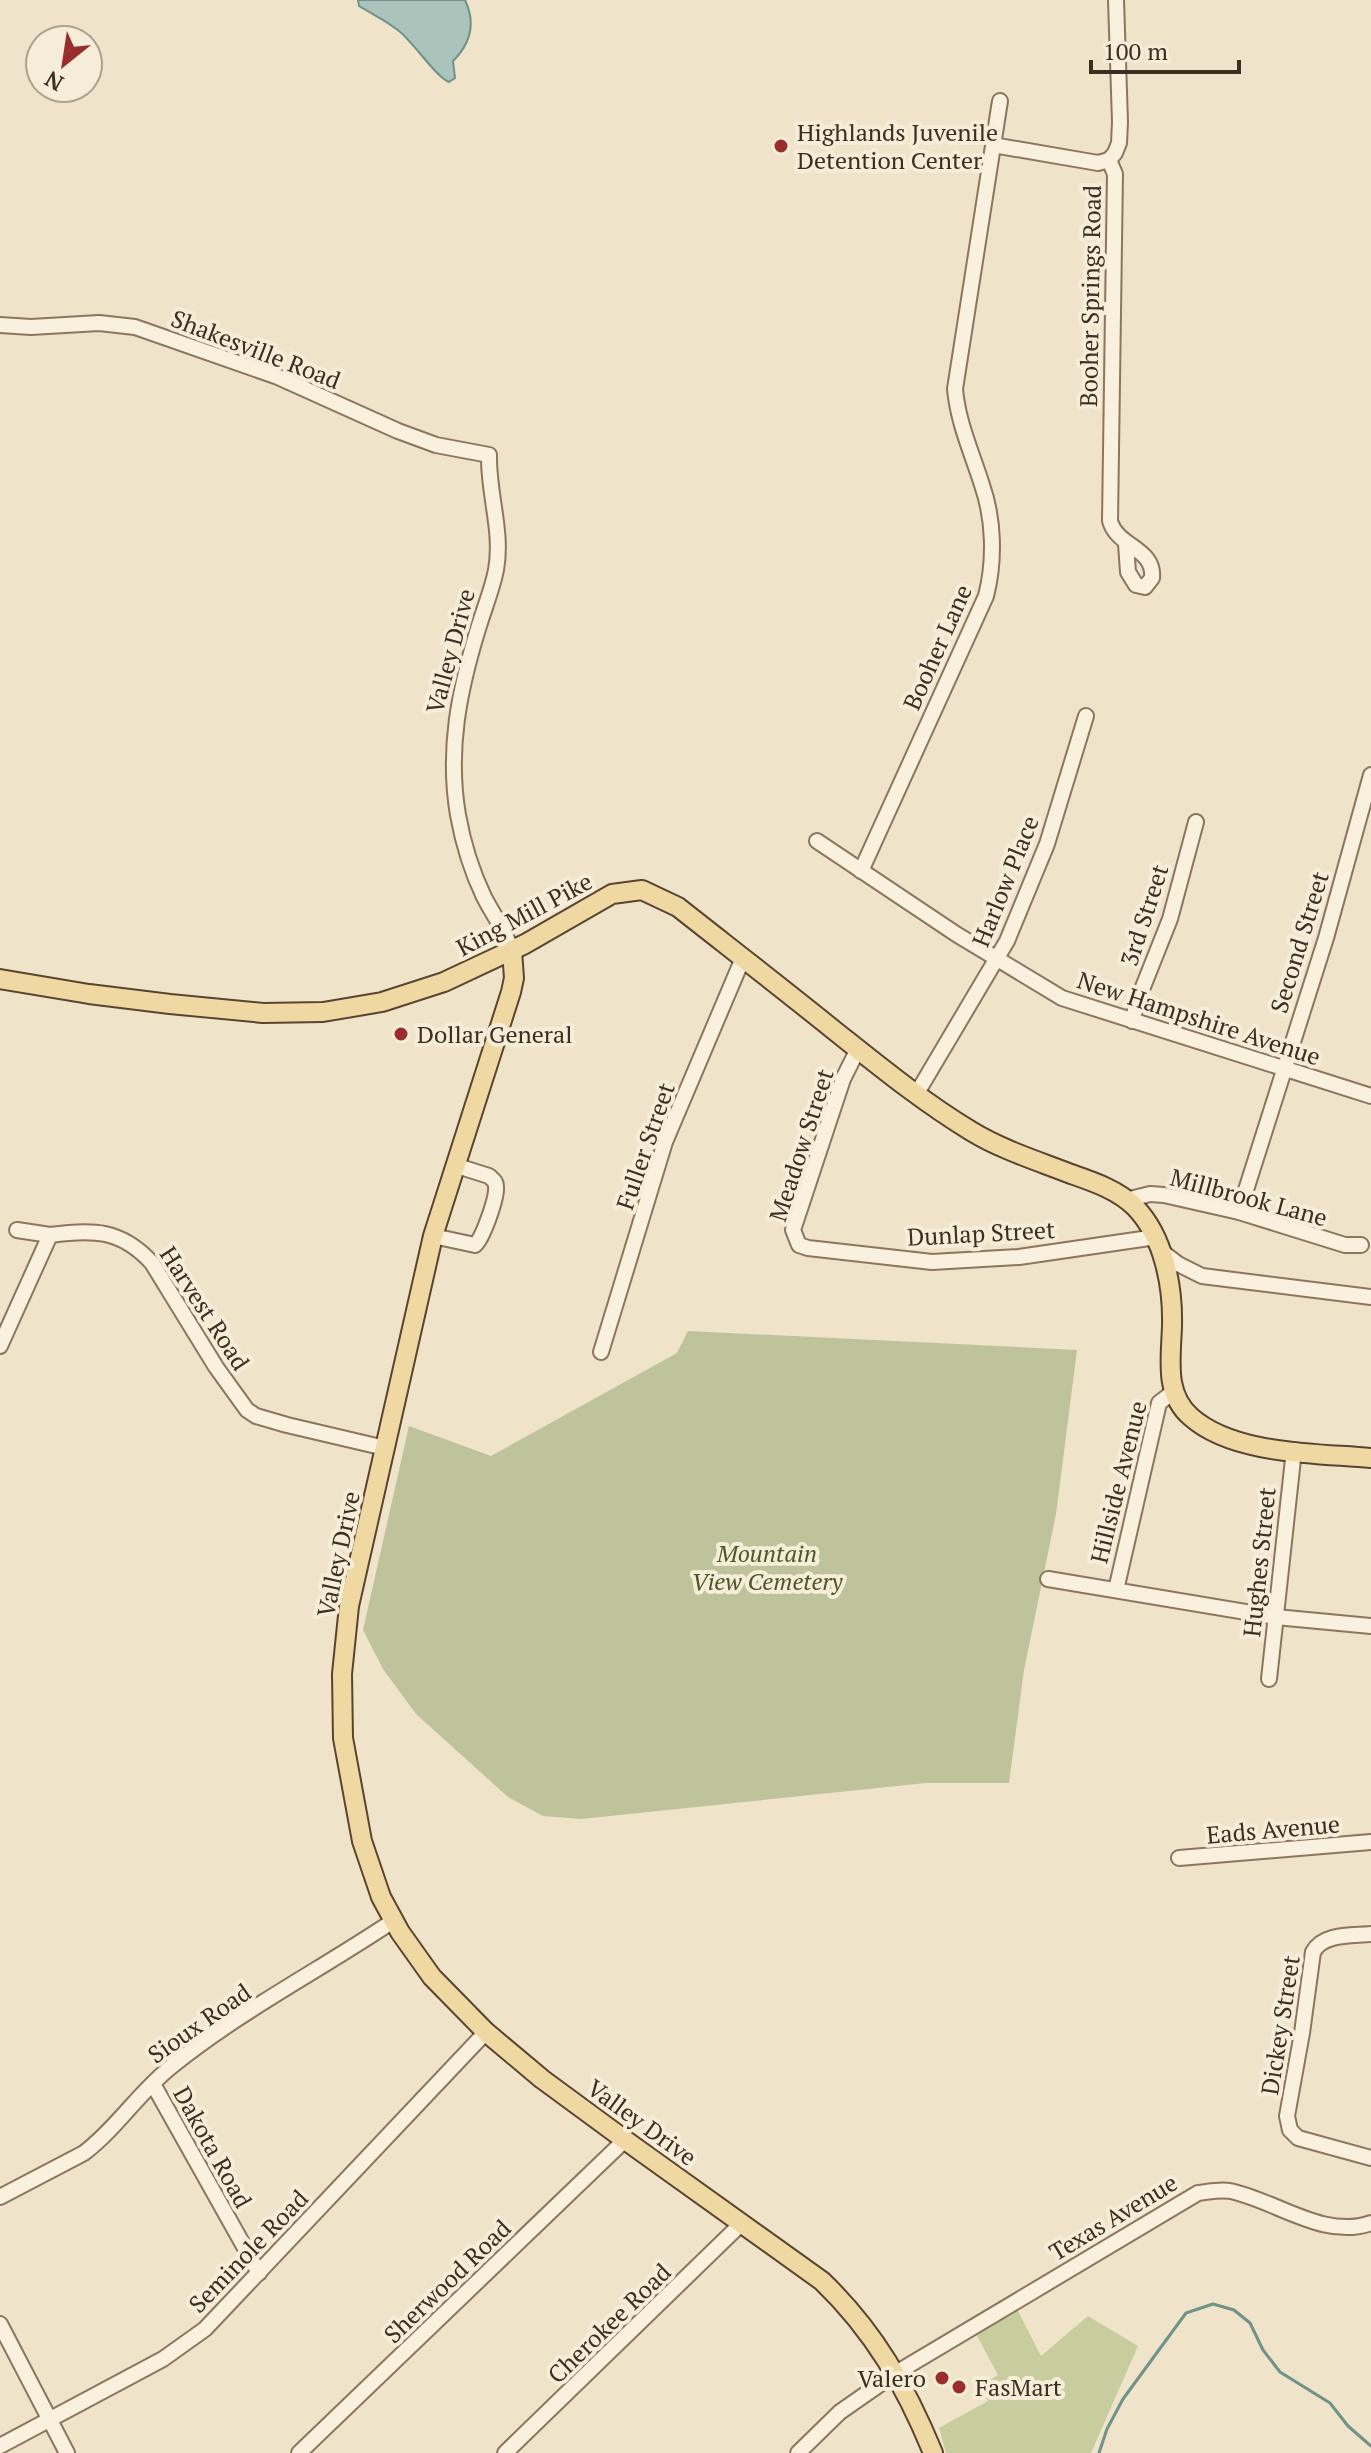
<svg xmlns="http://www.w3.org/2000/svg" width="1371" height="2453" viewBox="0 0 1371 2453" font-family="'PT Serif',serif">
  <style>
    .green { fill: #c8cd9d }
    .cemetery { fill: #bec39b }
    .water { fill: #aac3bb; stroke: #709289; stroke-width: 2 }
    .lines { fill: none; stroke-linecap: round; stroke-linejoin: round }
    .stream { stroke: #709289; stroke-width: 3 }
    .minor-casing { stroke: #8b765e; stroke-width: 18 }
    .major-casing { stroke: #594431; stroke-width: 22 }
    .minor { stroke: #f9f0dd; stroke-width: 14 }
    .major { stroke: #f0d8a3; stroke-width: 18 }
    .poi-dot { fill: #9a2e2f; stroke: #f6edd9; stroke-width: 3 }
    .labels { text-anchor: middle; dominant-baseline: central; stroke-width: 8; stroke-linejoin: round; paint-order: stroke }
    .poi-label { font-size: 24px; fill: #3c2e21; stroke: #f6edd9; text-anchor: start }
    .street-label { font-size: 24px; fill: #3c2e21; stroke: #f6edd9 }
    .park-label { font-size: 24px; font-style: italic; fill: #4c5828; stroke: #f6edd9 }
  </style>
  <rect width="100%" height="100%" fill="#efe3c9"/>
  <path class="green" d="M1017,2309L1041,2356L1088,2316L1138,2346L1091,2453H946L939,2428L988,2401L980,2386L998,2375L975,2332Z"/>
  <path class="cemetery" d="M688,1331L1077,1350L1056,1514L1024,1670L1009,1783H926L581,1819L543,1816L508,1797L416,1714L383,1669L363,1630L409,1426L491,1456L677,1353Z"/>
  <path class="water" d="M358,0H465C476,23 471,43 453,61L455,78L449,82C436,77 414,43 399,31C387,21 372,14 359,6Z"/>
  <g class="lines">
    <path class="stream" d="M1099,2453L1107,2429L1123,2399L1186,2313L1213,2304L1234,2310L1250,2323L1263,2350L1280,2372L1330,2403L1348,2426L1371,2446"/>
    <g class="minor-casing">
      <g id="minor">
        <path d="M1116,0L1120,122L1119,143L1115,153L1109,160L1115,174L1110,521C1117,547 1155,548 1152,578L1145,587L1136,585L1128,572L1126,544"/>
        <path d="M993,145L1098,163L1109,160"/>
        <path d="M0,325L31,327L99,323L135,327L278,377L398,431L436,445L489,455C488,494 503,531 496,570C492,590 484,609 478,629C459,691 447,750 458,815C463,843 472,872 484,897C494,916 505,931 512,951"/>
        <path d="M817,841L956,934L1062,998L1371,1096"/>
        <path d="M861,871L986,596C995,561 994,519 982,485C972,453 958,423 955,389L1000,101"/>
        <path d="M1132,1021L1139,997L1170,919L1196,822"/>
        <path d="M858,1049L843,1079L793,1230L799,1245L808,1248L932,1262L1019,1257L1156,1237"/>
        <path d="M917,1093L1007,941L1047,844L1086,716"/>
        <path d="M1126,1200L1150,1194L1164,1195L1239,1212L1345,1245H1361"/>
        <path d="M1239,1212L1326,938L1371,775"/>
        <path d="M17,1230L50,1235"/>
        <path d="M433,1236L475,1245C483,1238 497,1198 496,1187C496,1181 493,1180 489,1176L454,1165"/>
        <path d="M1161,1251L1178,1264L1202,1276L1371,1297"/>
        <path d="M0,1346L50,1235C92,1229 121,1229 152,1263L216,1367L247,1410L256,1416L287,1425L385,1448"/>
        <path d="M601,1352L665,1142L743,958"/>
        <path d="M1048,1579L1276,1617L1371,1626"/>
        <path d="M1116,1590L1159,1403L1173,1392"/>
        <path d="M1269,1679L1294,1450"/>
        <path d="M1179,1858L1371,1842"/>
        <path d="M1371,1934C1352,1936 1323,1933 1313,1952L1302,2033L1287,2116L1290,2130L1298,2138L1371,2158"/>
        <path d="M153,2084L259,2273"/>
        <path d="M0,2197L84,2153C117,2128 139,2092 172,2066C240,2011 320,1970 393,1921"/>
        <path d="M0,2324L67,2453"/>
        <path d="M0,2446L163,2359L205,2329L486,2032"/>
        <path d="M299,2453L625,2140"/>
        <path d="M505,2453L742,2223"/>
        <path d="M798,2453L840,2412L896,2373L1198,2193C1208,2192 1220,2189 1230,2191C1275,2200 1324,2240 1371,2223"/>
      </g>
    </g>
    <g class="major-casing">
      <g id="major">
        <path d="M512,951L514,978L511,992L433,1236L349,1606L342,1674L343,1738L362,1841L381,1897L400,1932L432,1977L486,2032L542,2079L625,2140L822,2281C874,2331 906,2387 933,2453"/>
        <path d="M0,979L89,994L170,1004L263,1013L323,1012L382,1002L444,982L525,944L612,894L642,890L678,907C730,948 783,989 835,1031C879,1066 923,1102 971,1131C1002,1150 1038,1161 1071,1174C1094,1182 1118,1190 1135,1207C1164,1237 1173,1286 1172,1326C1171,1358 1164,1394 1191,1417C1234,1455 1316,1453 1371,1458"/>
      </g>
    </g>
    <use href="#minor" class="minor"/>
    <use href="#major" class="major"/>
  </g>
  <g class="poi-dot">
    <circle cx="781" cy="146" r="8"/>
    <circle cx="401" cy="1034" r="8"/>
    <circle cx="942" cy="2378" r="8"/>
    <circle cx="959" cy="2387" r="8"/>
  </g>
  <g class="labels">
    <g class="poi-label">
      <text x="797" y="132">Highlands Juvenile<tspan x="797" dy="28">Detention Center</tspan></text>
      <text x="417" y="1034">Dollar General</text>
      <text x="926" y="2378" text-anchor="end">Valero</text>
      <text x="975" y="2387">FasMart</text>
    </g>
    <g class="street-label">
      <text transform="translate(1090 296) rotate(-89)">Booher Springs Road</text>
      <text transform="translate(256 349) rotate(21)">Shakesville Road</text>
      <text transform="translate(937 647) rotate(-66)">Booher Lane</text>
      <text transform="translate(450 651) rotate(-75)">Valley Drive</text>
      <text transform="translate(1005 881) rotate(-68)">Harlow Place</text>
      <text transform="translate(524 914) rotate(-28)">King Mill Pike</text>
      <text transform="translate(1144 915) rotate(-72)">3rd Street</text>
      <text transform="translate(1299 942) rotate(-73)">Second Street</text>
      <text transform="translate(1199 1018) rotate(18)">New Hampshire Avenue</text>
      <text transform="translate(801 1145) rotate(-72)">Meadow Street</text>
      <text transform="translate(645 1146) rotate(-71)">Fuller Street</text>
      <text transform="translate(1249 1197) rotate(15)">Millbrook Lane</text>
      <text transform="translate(981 1233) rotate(-3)">Dunlap Street</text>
      <text transform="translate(205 1308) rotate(57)">Harvest Road</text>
      <text transform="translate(1118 1482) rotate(-76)">Hillside Avenue</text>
      <text transform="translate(338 1554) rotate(-78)">Valley Drive</text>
      <text transform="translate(1259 1562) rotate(-84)">Hughes Street</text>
      <text transform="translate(1273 1829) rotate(-5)">Eads Avenue</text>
      <text transform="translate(199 2023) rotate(-35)">Sioux Road</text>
      <text transform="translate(1280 2025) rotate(-81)">Dickey Street</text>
      <text transform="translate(642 2122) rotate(36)">Valley Drive</text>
      <text transform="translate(213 2147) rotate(61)">Dakota Road</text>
      <text transform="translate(1113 2217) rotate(-31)">Texas Avenue</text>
      <text transform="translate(248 2251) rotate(-46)">Seminole Road</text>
      <text transform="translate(447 2281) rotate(-44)">Sherwood Road</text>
      <text transform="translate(609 2323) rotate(-44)">Cherokee Road</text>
    </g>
    <g class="park-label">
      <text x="767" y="1553">Mountain<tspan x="767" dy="28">View Cemetery</tspan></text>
    </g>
  </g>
  <g transform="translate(64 64) rotate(210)"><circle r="38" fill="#f6edd9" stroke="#aca18f" stroke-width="2"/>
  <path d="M0-6L14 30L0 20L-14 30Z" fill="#9a2e2f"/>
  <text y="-12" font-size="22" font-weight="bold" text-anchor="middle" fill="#3c2e21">N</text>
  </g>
  <path d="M1091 60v12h148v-12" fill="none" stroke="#3c2e21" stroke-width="4"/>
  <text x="1103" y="60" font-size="24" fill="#3c2e21" stroke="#f6edd9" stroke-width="6" paint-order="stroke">100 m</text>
</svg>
